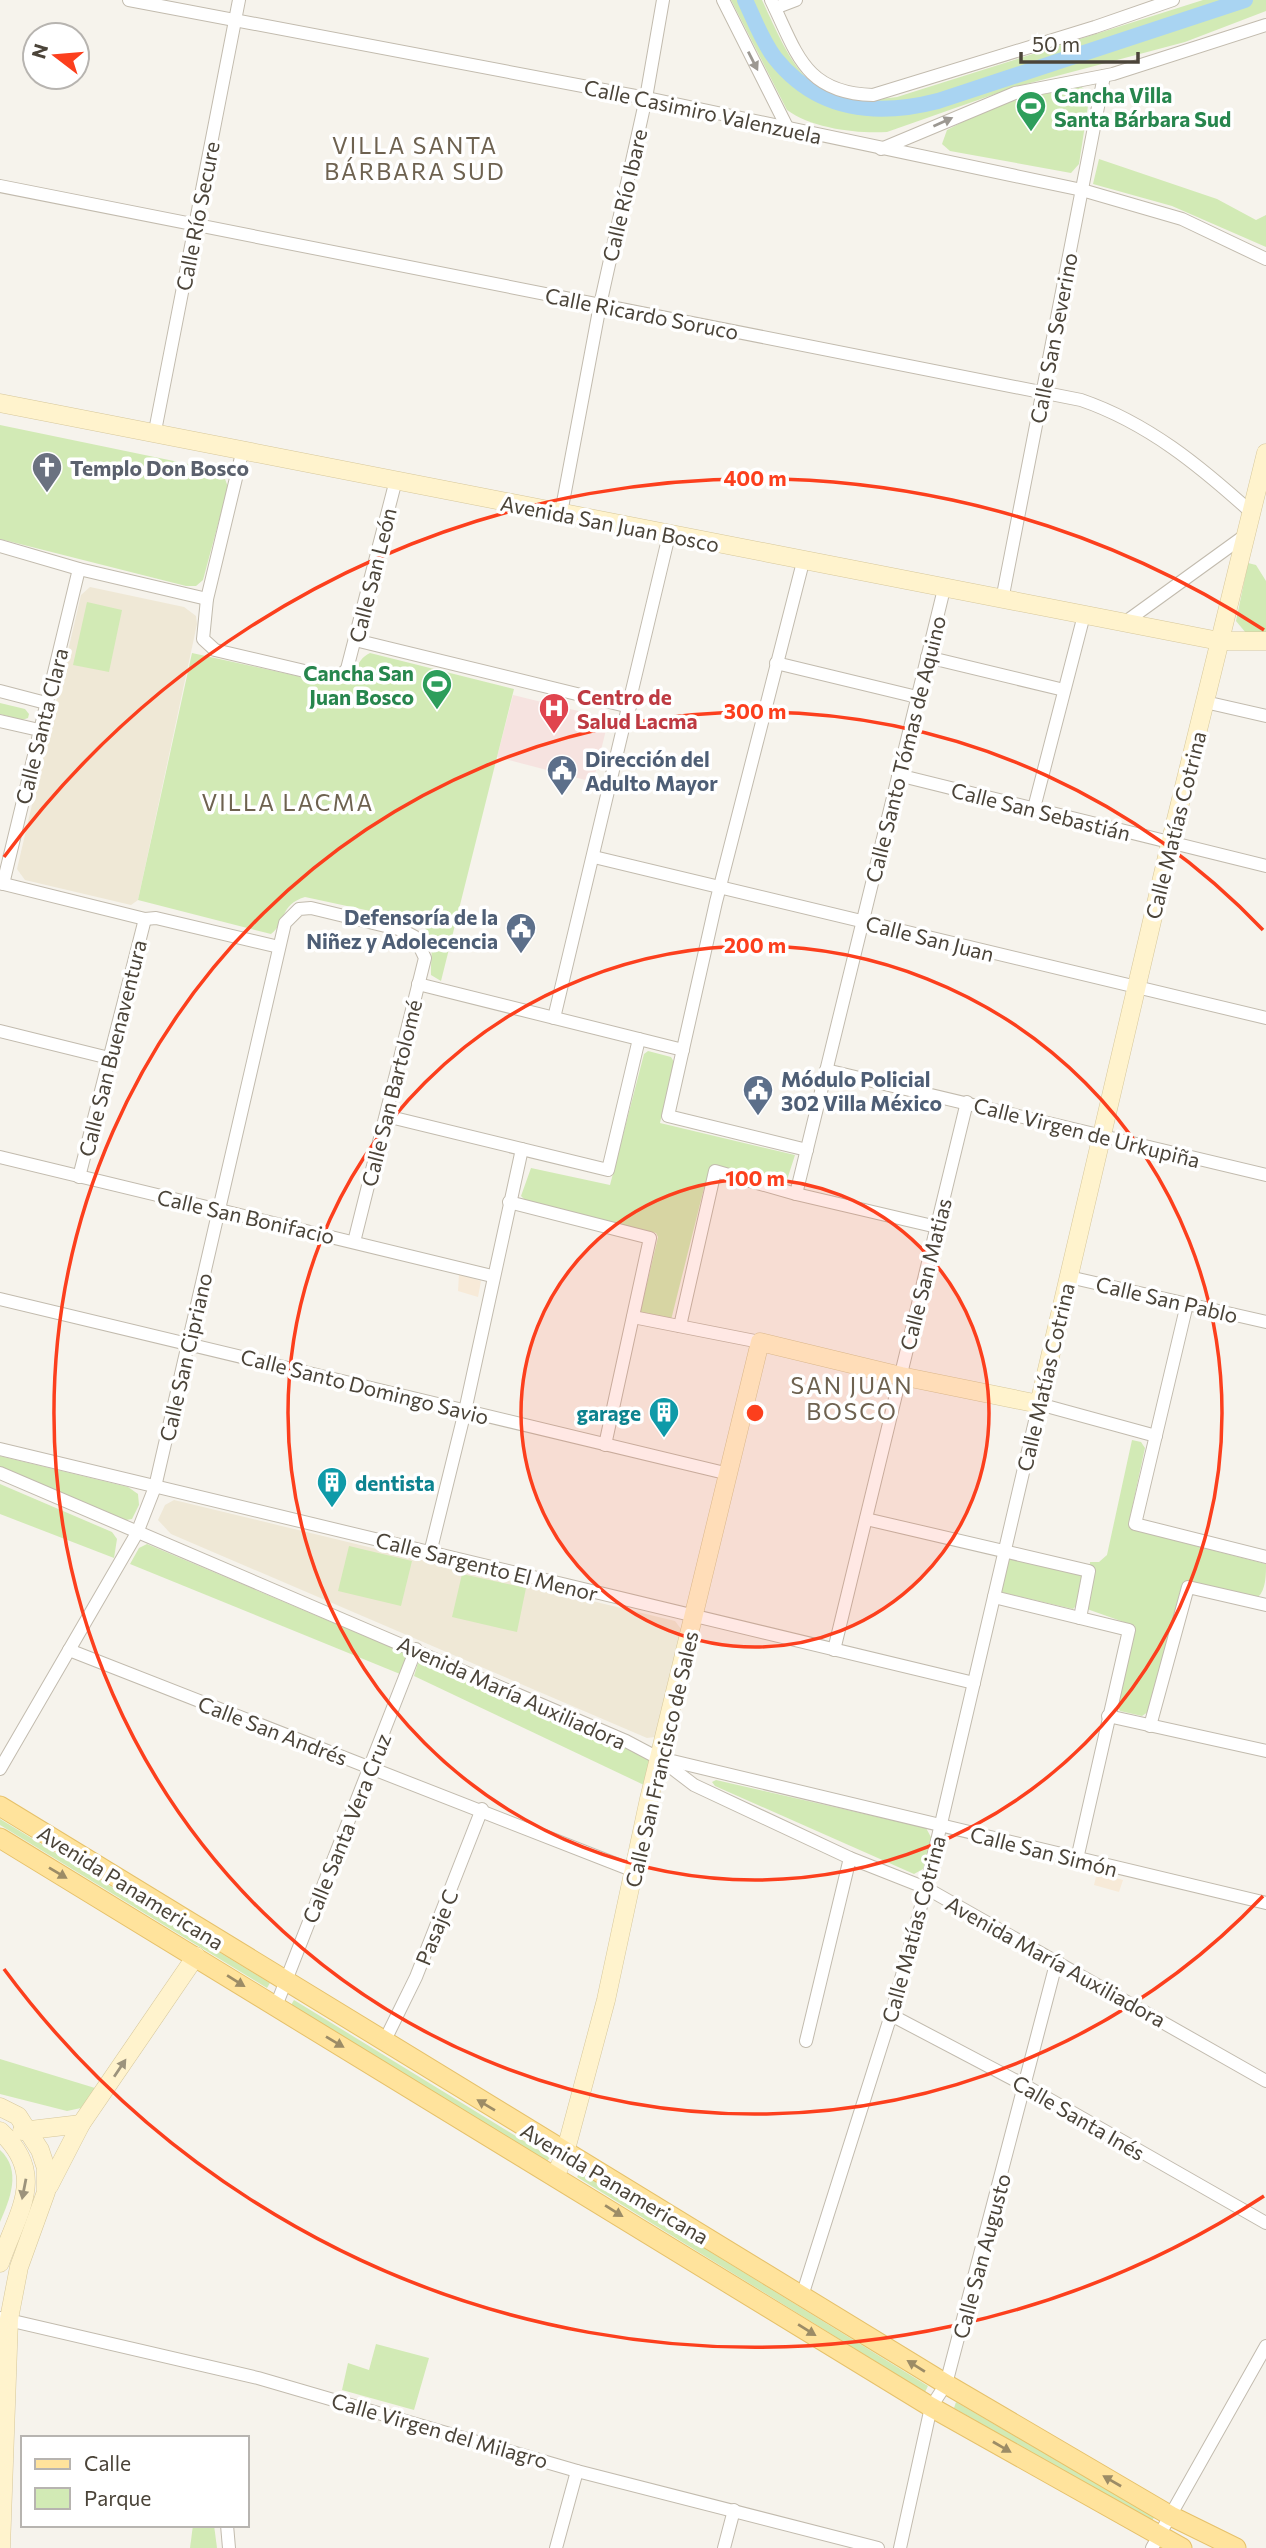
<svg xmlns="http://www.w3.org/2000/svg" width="1266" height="2548" viewBox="0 0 1266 2548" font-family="Commissioner,sans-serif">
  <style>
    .commercial { fill: #f7ead8 }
    .education { fill: #efe8d6 }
    .medical { fill: #f6e3e0 }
    .green { fill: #d2eab5 }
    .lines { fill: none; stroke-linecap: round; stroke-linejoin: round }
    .canal { stroke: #a9d4f2; stroke-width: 16 }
    .street-casing { stroke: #c2bbae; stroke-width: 14 }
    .secondary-casing { stroke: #d6c79b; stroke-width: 19 }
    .primary-casing { stroke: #e6c16a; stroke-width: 21 }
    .street { stroke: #fff; stroke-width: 12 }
    .secondary { stroke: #fff3cd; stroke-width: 18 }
    .primary { stroke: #ffe39c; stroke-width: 19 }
    .oneway { fill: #9c9892 }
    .oneway2 { fill: #9c8c66 }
    .oneway3 { fill: #9c937c }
    .ring { fill: none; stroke: #fc3f1d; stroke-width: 3.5 }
    .labels { text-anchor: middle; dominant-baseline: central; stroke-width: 7; stroke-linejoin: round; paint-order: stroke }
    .leisure-label { font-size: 21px; font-weight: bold; fill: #27864d; stroke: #fff; text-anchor: start }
    .street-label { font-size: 21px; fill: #4b4439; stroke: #fff }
    .worship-label { font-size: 21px; font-weight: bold; fill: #5b616d; stroke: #fff; text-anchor: start }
    .health-label { font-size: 21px; font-weight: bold; fill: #be3a42; stroke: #fff; text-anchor: start }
    .service-label { font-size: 21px; font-weight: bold; fill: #4e5e75; stroke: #fff; text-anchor: start }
    .culture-label { font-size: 21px; font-weight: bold; fill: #0d838f; stroke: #fff; text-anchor: end }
    .neighbourhood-label { font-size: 23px; letter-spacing: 2px; fill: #6e6250; stroke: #fff }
    .centre { fill: #fc3f1d; stroke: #fff; stroke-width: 3.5 }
    .ring-label { font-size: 21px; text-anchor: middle; font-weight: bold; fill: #fc3f1d; stroke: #fff; stroke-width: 7; stroke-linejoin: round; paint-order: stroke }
  </style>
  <rect width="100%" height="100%" fill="#f6f3ec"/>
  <g class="commercial">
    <path d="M459,1274L481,1281L478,1297L458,1291Z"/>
    <path d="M1097,1873L1123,1880L1119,1892L1094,1885Z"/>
  </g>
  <g class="education">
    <path d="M90,587L184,607L196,616L197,624L138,900L131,905L25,880L17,869L81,595Z"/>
    <path d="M174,1500L675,1621L681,1629L655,1737L647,1738L171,1534L158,1520L165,1505Z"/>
  </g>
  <path class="medical" d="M513,695L599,716L604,720L607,726L593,782L497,757Z"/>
  <g class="green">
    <path d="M731,0H762C795,71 808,109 897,97L1203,0H1266V11L1185,42L1015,87L887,132C857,134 811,128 787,110Z"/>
    <path d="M1080,86L1090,93L1079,164L1071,173L950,151L942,144L947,130L995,105Z"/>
    <path d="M1099,159L1217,199L1256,220L1266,215V247L1172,206L1093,184Z"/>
    <path d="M0,425L222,471L228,487L203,580L196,586H186L0,539Z"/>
    <path d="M1248,563L1256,565L1266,581V633H1246L1236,621Z"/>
    <path d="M87,602L122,610L109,672L73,665Z"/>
    <path d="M192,653L338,685C357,680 354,660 370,653L514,689L441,981L431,975C430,953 439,931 412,920L305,897C279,905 287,922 271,934L138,900Z"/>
    <path d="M0,703L25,709L29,714L28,718L22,720L0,714Z"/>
    <path d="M648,1051L671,1057L674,1062L660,1123L795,1155L786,1183L716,1166L704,1188L671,1320L640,1313L658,1237L656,1233L525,1200L521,1196L531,1168L610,1185L644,1054Z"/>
    <path d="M1132,1440L1141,1442L1145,1448L1129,1522L1130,1529L1266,1564C1266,1574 1266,1590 1258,1597L1189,1581L1182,1584L1148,1712L1142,1716L1120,1711L1116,1704L1135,1626L1087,1609L1090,1562H1099L1107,1555Z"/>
    <path d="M0,1456L128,1487L138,1494L139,1505L132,1519L126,1520L0,1468Z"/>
    <path d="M0,1484L112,1532L117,1539L114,1558L0,1514Z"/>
    <path d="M147,1544L407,1654L400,1674L130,1564L139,1548Z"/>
    <path d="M349,1546L412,1561L401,1606L338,1591Z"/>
    <path d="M1006,1558L1083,1575L1077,1605L1073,1609L1000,1592Z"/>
    <path d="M462,1574L526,1588L517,1632L452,1617Z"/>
    <path d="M426,1662L652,1759L644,1785L414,1676L418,1663Z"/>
    <path d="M716,1780L926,1828L932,1839L923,1869L914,1874L715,1786L712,1782Z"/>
    <path d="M0,1819L270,1983L267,1988L0,1825Z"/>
    <path d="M294,2000L550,2157L547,2162L291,2005Z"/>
    <path d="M0,2059L95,2088L81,2108L67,2111L0,2094Z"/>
    <path d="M0,2150C22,2170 10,2199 0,2222Z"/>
    <path d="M581,2172L928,2386L925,2392L577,2177Z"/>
    <path d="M376,2344L429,2358L414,2410L342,2390L348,2363L369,2370Z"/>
    <path d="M956,2402L1154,2517L1152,2522L954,2408Z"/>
    <path d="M193,2525H214L217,2548H190Z"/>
  </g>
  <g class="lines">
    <path class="canal" d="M745,0C754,19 762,41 775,58C817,111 876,117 938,101L1245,0"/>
    <g class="street-casing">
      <g id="street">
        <path d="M129,0L646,98L1082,190L1182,219L1266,259"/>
        <path d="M723,0L787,127"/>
        <path d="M771,0C797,53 804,93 873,95L1095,27L1173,0"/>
        <path d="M775,8L796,0"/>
        <path d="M881,149L1015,93L1113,74L1266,25"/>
        <path d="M0,186L1081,400C1148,423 1200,466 1252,513"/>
        <path d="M155,431L239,0"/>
        <path d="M243,449L207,599L203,639L215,650L330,677L340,676L347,669L396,480"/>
        <path d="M561,513L600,305L646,98L663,0"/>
        <path d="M0,546L79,569L207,599"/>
        <path d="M803,562L716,902L668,1116L807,1150"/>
        <path d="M1002,600L1104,76"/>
        <path d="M1124,623L1247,534"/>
        <path d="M355,640L630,707"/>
        <path d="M927,657L1064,690"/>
        <path d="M776,663L917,697"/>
        <path d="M0,691L46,703"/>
        <path d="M1205,702L1266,716"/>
        <path d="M0,721L39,730"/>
        <path d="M898,775L1266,866"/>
        <path d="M1034,808L1084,615"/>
        <path d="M594,857L1266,1018"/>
        <path d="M0,883L145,919L156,918L279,947"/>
        <path d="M3,884L79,569"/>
        <path d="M418,984L683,1050"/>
        <path d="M554,1018L669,535"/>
        <path d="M0,1031L109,1058"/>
        <path d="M826,1070L1266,1175"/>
        <path d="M386,1116L608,1170L639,1039"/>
        <path d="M0,1157L492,1276"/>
        <path d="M79,1177L145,919"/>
        <path d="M796,1194L944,589"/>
        <path d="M509,1202L650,1238L605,1445"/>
        <path d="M1069,1277L1266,1322"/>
        <path d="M0,1299L729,1474"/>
        <path d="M1187,1304L1135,1524L1266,1557"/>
        <path d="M633,1317L760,1342"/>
        <path d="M680,1326L715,1171L796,1194L937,1227"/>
        <path d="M0,1449L974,1683"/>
        <path d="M0,1473L626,1741L660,1759L694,1785L850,1858L926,1888L1266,2081"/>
        <path d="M866,1519L1089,1571L1080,1618"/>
        <path d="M430,1553L465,1411L522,1149"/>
        <path d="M994,1597L1129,1630L1077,1859"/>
        <path d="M69,1650L634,1871"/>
        <path d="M834,1650L967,1102"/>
        <path d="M1108,1716L1266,1751"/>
        <path d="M1150,1726L1188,1587L1266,1605"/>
        <path d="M664,1759L1266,1903"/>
        <path d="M0,1769L137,1533L155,1487L285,923L299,909L311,908L402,930L415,937L425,958L354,1242"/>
        <path d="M276,2006L416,1649"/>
        <path d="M891,2015L1026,2086L1266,2223"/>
        <path d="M806,2041L850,1858"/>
        <path d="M384,2042L416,1977L482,1809"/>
        <path d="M802,2296L891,2015L926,1888L1039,1404L1156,1436"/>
        <path d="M0,2318L258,2378L577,2471L878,2548"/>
        <path d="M227,2525L229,2548"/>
        <path d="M556,2548L577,2471"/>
        <path d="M724,2548L734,2510"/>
        <path d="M900,2548L931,2407L946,2384L1057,1960"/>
        <path d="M1152,2548L1266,2346"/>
      </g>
    </g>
    <g class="secondary-casing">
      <g id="secondary">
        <path d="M0,403L1219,641H1266"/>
        <path d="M0,2107L18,2116L40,2150L46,2168V2192L19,2267L9,2319L1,2548"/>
        <path d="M0,2131C48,2175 18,2211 0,2263"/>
        <path d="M22,2131L81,2124"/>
        <path d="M556,2175L565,2153L606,2000L649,1799L760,1342L901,1376L1039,1404L1170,844L1266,453"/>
        <path d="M49,2186L81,2124L196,1956"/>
      </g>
    </g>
    <g class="primary-casing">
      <g id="primary">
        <path d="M0,1806L946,2384L1171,2516L1236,2548"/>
        <path d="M0,1838L931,2407L1182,2548"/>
      </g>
    </g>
    <use href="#street" class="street"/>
    <use href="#secondary" class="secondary"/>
    <use href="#primary" class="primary"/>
  </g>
  <defs><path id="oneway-solid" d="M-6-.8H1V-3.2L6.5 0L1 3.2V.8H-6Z" transform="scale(1.75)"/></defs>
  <g class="oneway">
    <use href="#oneway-solid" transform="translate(753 61) rotate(63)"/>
    <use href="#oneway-solid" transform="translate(943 122) rotate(-24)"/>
  </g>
  <g class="oneway2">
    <use href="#oneway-solid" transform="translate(58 1873) rotate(31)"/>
    <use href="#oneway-solid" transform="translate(236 1981) rotate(32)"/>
    <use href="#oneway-solid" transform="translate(335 2042) rotate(31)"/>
    <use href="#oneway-solid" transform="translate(486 2105) rotate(-149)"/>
    <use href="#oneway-solid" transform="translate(614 2211) rotate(32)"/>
    <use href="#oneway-solid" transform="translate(807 2330) rotate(32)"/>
    <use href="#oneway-solid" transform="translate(916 2366) rotate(-148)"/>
    <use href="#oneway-solid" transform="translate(1002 2447) rotate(30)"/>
    <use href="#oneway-solid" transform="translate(1112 2481) rotate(-150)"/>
  </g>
  <g class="oneway3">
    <use href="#oneway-solid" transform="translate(120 2068) rotate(-56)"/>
    <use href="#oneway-solid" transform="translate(24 2189) rotate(101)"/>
  </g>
  <circle cx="755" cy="1413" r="234" fill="#fc3f1d" fill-opacity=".12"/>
  <g class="ring">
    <circle cx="755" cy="1413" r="234"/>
    <circle cx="755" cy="1413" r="467"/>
    <path d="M1263 1896A701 701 0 1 1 1263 930"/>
    <path d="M1264 2196A934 934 0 0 1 4 1969M4 857A934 934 0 0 1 1264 630"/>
  </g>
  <defs>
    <g id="stadium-pin" transform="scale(1.575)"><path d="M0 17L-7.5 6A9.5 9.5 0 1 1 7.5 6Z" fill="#2e9e5b" stroke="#fff"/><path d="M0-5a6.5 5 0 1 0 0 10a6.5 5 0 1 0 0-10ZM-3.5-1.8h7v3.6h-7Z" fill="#fff"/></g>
    <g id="church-pin" transform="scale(1.575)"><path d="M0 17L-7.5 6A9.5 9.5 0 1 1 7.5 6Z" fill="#6b7280" stroke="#fff"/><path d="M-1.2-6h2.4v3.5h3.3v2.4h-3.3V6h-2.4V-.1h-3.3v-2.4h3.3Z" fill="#fff"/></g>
    <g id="hospital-pin" transform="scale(1.575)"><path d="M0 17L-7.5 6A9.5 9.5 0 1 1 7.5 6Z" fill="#e0444e" stroke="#fff"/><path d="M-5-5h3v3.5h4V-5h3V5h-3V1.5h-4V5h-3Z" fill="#fff"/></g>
    <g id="civic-pin" transform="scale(1.575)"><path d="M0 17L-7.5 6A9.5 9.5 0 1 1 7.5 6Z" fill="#5c6f8a" stroke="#fff"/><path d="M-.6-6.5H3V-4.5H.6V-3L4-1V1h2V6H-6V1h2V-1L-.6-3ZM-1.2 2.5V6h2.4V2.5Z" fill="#fff"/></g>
    <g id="building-pin" transform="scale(1.575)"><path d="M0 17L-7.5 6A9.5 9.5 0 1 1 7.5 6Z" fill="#0f9aa8" stroke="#fff"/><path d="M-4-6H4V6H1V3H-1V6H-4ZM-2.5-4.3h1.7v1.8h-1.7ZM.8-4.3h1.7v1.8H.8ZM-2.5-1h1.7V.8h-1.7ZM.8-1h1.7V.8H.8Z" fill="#fff"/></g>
  </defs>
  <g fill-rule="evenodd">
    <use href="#stadium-pin" x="1031" y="106"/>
    <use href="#church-pin" x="47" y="467"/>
    <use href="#stadium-pin" x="437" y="684"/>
    <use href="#hospital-pin" x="554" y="708"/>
    <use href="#civic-pin" x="562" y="770"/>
    <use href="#civic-pin" x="521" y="928"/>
    <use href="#civic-pin" x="758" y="1090"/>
    <use href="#building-pin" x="664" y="1412"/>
    <use href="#building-pin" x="332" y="1482"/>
  </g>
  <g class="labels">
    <g class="leisure-label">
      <text x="1054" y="94">Cancha Villa<tspan x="1054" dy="24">Santa Bárbara Sud</tspan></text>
      <text x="414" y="672" text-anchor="end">Cancha San<tspan x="414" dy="24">Juan Bosco</tspan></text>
    </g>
    <g class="street-label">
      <text transform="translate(703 111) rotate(12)">Calle Casimiro Valenzuela</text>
      <text transform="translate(624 195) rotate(-77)">Calle Río Ibare</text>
      <text transform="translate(197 216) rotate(-79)">Calle Río Secure</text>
      <text transform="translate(642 313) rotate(11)">Calle Ricardo Soruco</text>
      <text transform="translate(1053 338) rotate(-79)">Calle San Severino</text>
      <text transform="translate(610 523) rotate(11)">Avenida San Juan Bosco</text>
      <text transform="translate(372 575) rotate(-76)">Calle San León</text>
      <text transform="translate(41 726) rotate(-76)">Calle Santa Clara</text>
      <text transform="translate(905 749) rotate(-76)">Calle Santo Tómas de Aquino</text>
      <text transform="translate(1041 811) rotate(14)">Calle San Sebastián</text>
      <text transform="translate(1175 825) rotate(-76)">Calle Matías Cotrina</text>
      <text transform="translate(930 938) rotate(14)">Calle San Juan</text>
      <text transform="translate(112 1048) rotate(-76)">Calle San Buenaventura</text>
      <text transform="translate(391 1093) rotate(-76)">Calle San Bartolomé</text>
      <text transform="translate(1087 1132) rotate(14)">Calle Virgen de Urkupiña</text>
      <text transform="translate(246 1216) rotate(13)">Calle San Bonifacio</text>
      <text transform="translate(925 1274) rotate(-76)">Calle San Matias</text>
      <text transform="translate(1167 1299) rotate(13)">Calle San Pablo</text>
      <text transform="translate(185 1357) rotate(-77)">Calle San Cipriano</text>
      <text transform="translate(1045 1377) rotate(-77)">Calle Matías Cotrina</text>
      <text transform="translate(365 1386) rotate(14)">Calle Santo Domingo Savio</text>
      <text transform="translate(487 1566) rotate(14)">Calle Sargento El Menor</text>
      <text transform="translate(512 1692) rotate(24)">Avenida María Auxiliadora</text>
      <text transform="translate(273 1730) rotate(21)">Calle San Andrés</text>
      <text transform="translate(661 1759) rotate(-77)">Calle San Francisco de Sales</text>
      <text transform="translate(346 1828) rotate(-68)">Calle Santa Vera Cruz</text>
      <text transform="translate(1044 1851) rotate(14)">Calle San Simón</text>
      <text transform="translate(131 1887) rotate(32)">Avenida Panamericana</text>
      <text transform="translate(436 1927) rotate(-68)">Pasaje C</text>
      <text transform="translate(913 1929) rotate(-75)">Calle Matías Cotrina</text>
      <text transform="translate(1056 1961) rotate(29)">Avenida María Auxiliadora</text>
      <text transform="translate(1079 2117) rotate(30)">Calle Santa Inés</text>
      <text transform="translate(615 2183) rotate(31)">Avenida Panamericana</text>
      <text transform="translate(981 2256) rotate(-75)">Calle San Augusto</text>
      <text transform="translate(440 2430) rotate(16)">Calle Virgen del Milagro</text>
    </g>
    <g class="worship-label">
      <text x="70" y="467">Templo Don Bosco</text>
    </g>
    <g class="health-label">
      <text x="577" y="696">Centro de<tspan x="577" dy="24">Salud Lacma</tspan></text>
    </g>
    <g class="service-label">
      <text x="585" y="758">Dirección del<tspan x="585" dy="24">Adulto Mayor</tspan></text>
      <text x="498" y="916" text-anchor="end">Defensoría de la<tspan x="498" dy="24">Niñez y Adolecencia</tspan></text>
      <text x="781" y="1078">Módulo Policial<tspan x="781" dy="24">302 Villa México</tspan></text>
    </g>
    <g class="culture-label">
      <text x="641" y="1412">garage</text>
      <text x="355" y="1482" text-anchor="start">dentista</text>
    </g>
    <g class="neighbourhood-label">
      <text x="415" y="145">VILLA SANTA<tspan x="415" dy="26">BÁRBARA SUD</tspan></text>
      <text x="288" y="802">VILLA LACMA</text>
      <text x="852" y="1385">SAN JUAN<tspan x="852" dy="26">BOSCO</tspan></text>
    </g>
  </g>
  <circle cx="755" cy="1413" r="10" class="centre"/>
  <g class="ring-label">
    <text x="755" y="486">400 m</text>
    <text x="755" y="719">300 m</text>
    <text x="755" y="953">200 m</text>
    <text x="755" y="1186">100 m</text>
  </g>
  <rect x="21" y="2436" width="228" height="91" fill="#ffffff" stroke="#b7b4b0" stroke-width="2"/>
  <rect x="35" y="2459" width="35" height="10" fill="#ffe39c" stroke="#b7b4b0" stroke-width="2"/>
  <text x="84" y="2471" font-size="21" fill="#4b4439">Calle</text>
  <rect x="35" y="2488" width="35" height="21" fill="#d2eab5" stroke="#b7b4b0" stroke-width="2"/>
  <text x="84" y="2506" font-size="21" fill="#4b4439">Parque</text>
  <g transform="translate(56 56) rotate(286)"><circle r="33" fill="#ffffff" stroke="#b7b4b0" stroke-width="2"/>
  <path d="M0-5L12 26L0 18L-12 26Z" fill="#fc3f1d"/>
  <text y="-10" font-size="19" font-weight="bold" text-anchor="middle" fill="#4b4439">N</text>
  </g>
  <path d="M1021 52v10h117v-10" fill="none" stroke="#4b4439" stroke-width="3.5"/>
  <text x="1032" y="52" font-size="21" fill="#4b4439" stroke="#ffffff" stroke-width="5" paint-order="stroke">50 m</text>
</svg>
